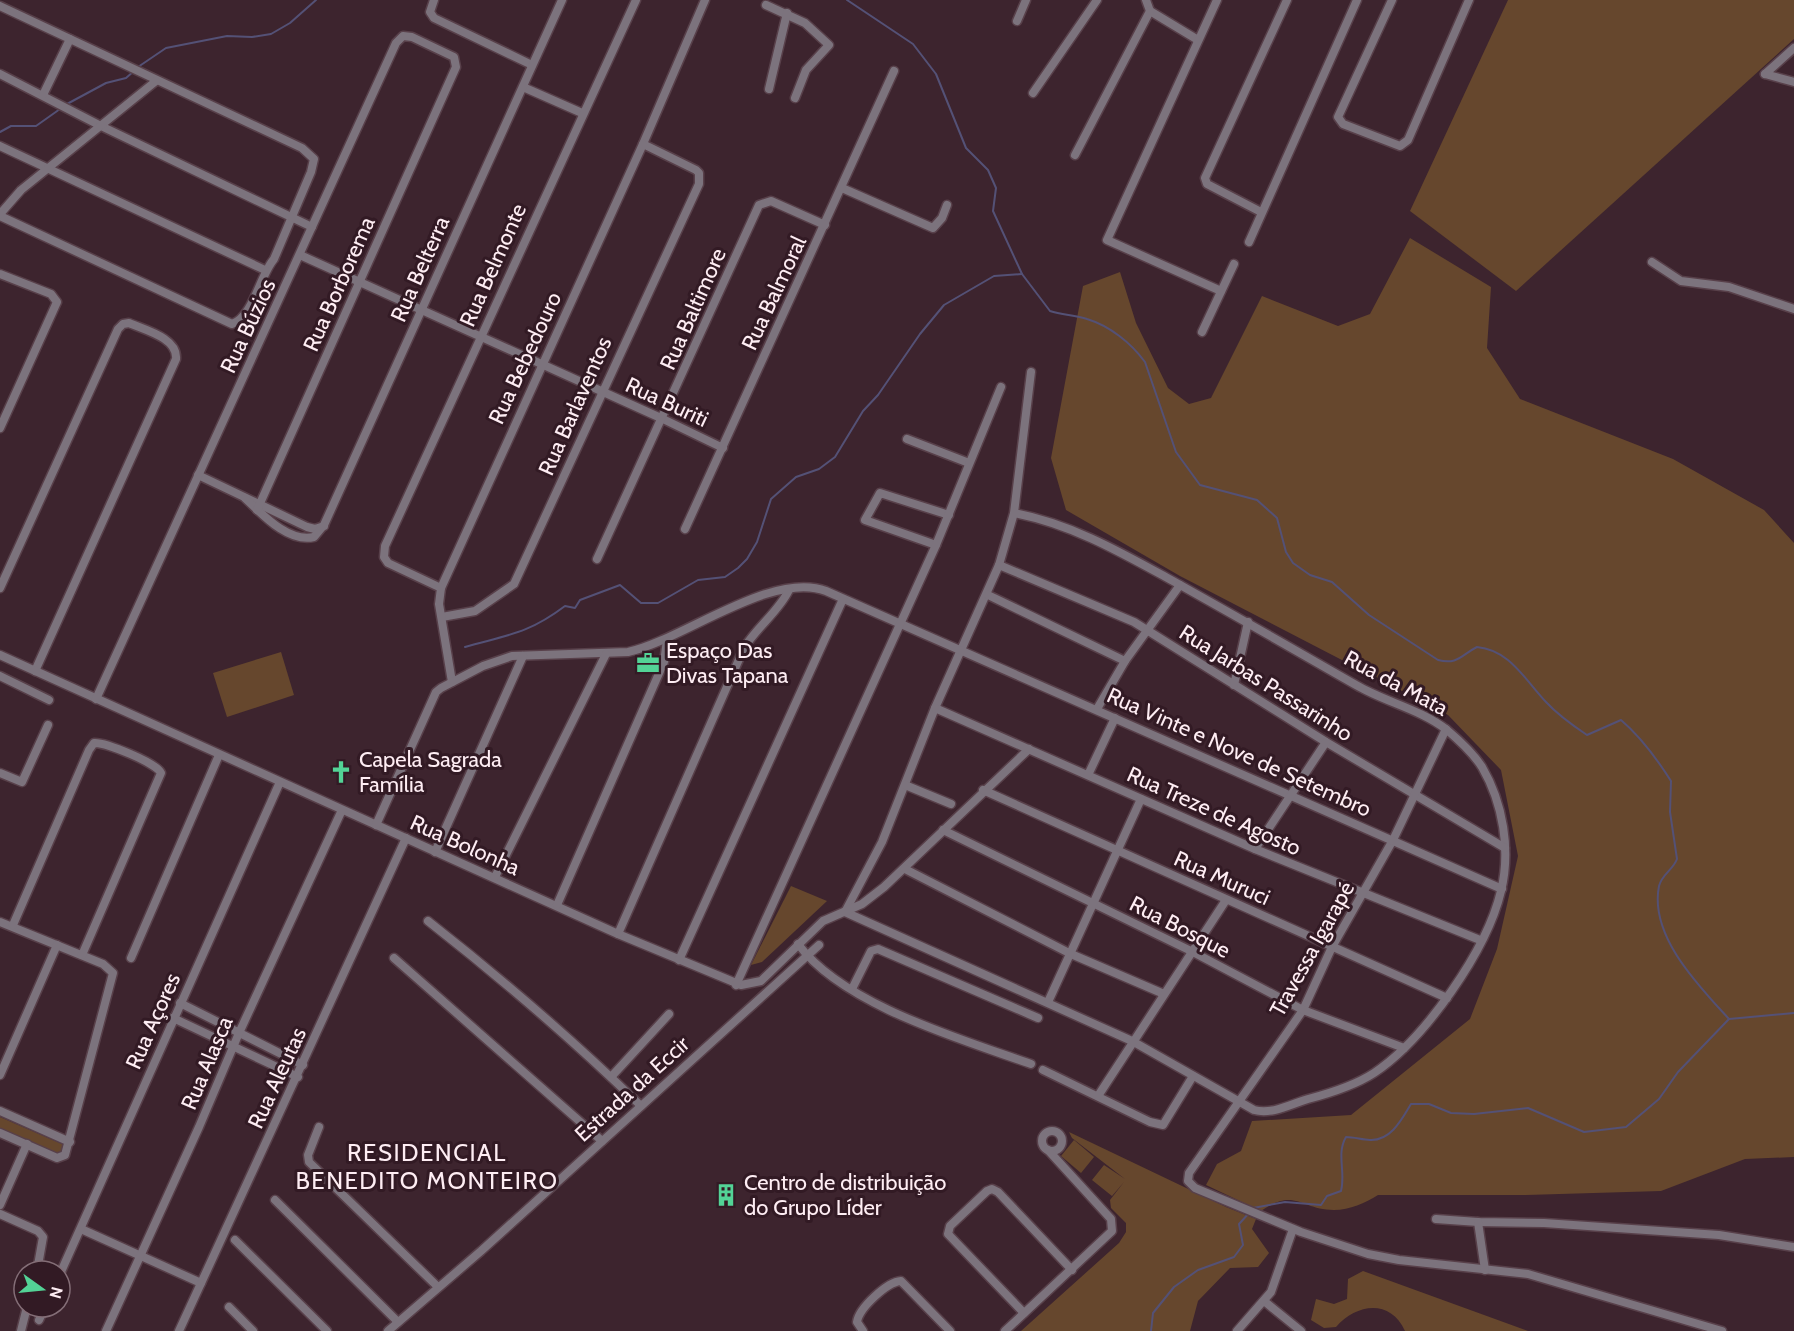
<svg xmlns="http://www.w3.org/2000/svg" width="1794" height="1331" viewBox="0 0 1794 1331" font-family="Cabin,sans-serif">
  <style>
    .green { fill: #66472d }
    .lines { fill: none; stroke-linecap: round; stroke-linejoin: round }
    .stream { stroke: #545176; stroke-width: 2 }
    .minor-casing { stroke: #58404a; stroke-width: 11 }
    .minor { stroke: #7c737d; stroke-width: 8 }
    .labels { text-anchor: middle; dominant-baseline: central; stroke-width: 6; stroke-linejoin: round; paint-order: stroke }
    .street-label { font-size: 22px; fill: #feedf3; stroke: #321a24 }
    .poi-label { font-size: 22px; fill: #feedf3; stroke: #321a24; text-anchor: start }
    .neighbourhood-label { font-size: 24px; letter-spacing: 1.5px; fill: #feedf3; stroke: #321a24 }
  </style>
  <rect width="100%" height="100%" fill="#3d242e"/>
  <g class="green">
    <path d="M1508,0H1794V39L1516,291L1410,211Z"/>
    <path d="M1410,238L1491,287L1487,348L1520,399L1673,459L1764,510L1794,543V1157L1745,1159L1661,1191L1526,1195H1378C1365,1203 1350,1210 1334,1210C1301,1210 1295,1187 1261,1211L1206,1185L1217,1164L1241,1151L1252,1121L1351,1115L1470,1019L1497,949L1518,856L1501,770L1448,715L1180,576L1066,510L1051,458L1083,286L1120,272L1136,323L1168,388L1189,404L1211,398L1262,296L1338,326L1370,314Z"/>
    <path d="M281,652L294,695L227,717L213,673Z"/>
    <path d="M791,886L827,901L762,962L751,965Z"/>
    <path d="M0,1117L62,1144V1151L57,1153L0,1128Z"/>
    <path d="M1069,1132L1226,1207L1256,1219L1252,1229L1269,1253L1258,1267L1230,1268L1198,1301L1190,1331H1021L1119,1243L1126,1232V1223L1111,1208L1110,1200L1124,1182L1112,1196L1092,1180L1104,1165L1125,1179L1072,1138Z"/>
    <path d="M1074,1140L1094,1157L1081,1173L1061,1156Z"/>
    <path d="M1363,1271L1528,1331H1405C1390,1298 1356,1304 1336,1327L1324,1328L1311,1320L1316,1299L1334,1304L1347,1299L1348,1279Z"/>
  </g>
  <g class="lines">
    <g class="stream">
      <path d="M847,0L913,44L936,74L966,148L988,170L996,188L993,211L1022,274L1050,311C1062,315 1075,315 1087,319C1110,326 1131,343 1145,362L1176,452L1200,485L1257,500L1277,518L1286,552L1293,563L1310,575L1332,582L1369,615L1438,660C1458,665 1461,655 1477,647C1510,650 1525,680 1546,702C1558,715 1572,725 1587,735L1621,720C1641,737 1657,759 1671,781L1670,812L1677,859C1673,870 1662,874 1659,886C1649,936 1699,986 1729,1019"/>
      <path d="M138,67L166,48L227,36L252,37L271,34L290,23L316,0"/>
      <path d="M67,104L106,83L126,78L134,71"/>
      <path d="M0,132L11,126H36L60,109"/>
      <path d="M465,647C507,635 528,634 565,606L575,608L580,600L620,585L641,603H658L698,580L725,577L738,568L747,559L757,542L771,499L796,477L819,469L835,457L863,411L878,395L920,334L944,305L994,276L1022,274"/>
      <path d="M1253,1208L1285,1202L1321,1205L1327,1196L1341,1191C1346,1172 1336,1154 1346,1137C1355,1137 1362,1140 1370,1140C1391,1141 1402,1119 1411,1104H1429L1451,1113L1474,1114L1528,1108L1584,1132L1626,1127L1659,1099L1678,1072L1729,1019L1794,1013"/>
      <path d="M1151,1331L1153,1313L1174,1287L1198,1270L1234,1257L1243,1245L1239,1224L1250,1212"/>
    </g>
    <g class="minor-casing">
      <g id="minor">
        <path d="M434,0L430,12L434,18L532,65"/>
        <path d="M1146,0L1150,11L1198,40"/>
        <path d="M1217,0L1107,240L1221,291"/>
        <path d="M1392,0L1338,117L1343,124L1400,146L1408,140L1469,0"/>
        <path d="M766,5L805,23L829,45L806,70L795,98"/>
        <path d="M0,6L302,148L314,159L311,172L274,259C260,275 253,317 232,324L0,216"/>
        <path d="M1017,21L1026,0"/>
        <path d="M0,74L101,126L312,227"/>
        <path d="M1765,74L1794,48"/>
        <path d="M1765,74L1794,82"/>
        <path d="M523,87L582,113"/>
        <path d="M769,89L787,13"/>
        <path d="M1033,93L1097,0"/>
        <path d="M43,95L70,39"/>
        <path d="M643,144L705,0"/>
        <path d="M0,146L265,270"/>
        <path d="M1075,155L1150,11"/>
        <path d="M842,188L933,228L942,218L947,205"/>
        <path d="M1261,212L1207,184L1205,178L1287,0"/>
        <path d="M0,214L21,190L156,81"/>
        <path d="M1249,242L1357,0"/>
        <path d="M300,255L663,419L723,448"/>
        <path d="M1652,262L1681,281L1729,287L1794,309"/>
        <path d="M0,274L51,294L57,302L0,428"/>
        <path d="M1202,332L1234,264"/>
        <path d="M907,439L969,463"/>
        <path d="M198,475L307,527L315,529L324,526"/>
        <path d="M245,498C262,514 288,543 314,537L324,525L562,0"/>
        <path d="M1014,513C1072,524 1122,553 1173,581C1234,615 1295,650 1356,685C1385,702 1420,709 1447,730C1460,741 1473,753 1482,767C1503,803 1511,850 1501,891C1487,950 1425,1039 1374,1073C1354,1086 1331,1093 1308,1099C1291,1104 1272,1115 1254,1110L1132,1041L845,912L882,842L935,708L999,565L1014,513L1031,372"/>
        <path d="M685,529L894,71"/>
        <path d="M936,545L865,520L880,493L949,515"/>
        <path d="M597,559L759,205L771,201L825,225"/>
        <path d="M999,565L1134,622L1326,742L1505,848"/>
        <path d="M0,588L118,329L123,324L129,323C145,330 178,338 176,359L35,671"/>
        <path d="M441,588L643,144L696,170L699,173V184L514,584L475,611L442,617"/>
        <path d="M988,595L1125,661"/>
        <path d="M0,655L618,934L741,985L761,981L823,921L862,904L884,887L1029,749"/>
        <path d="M0,676L49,700"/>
        <path d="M452,682L439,604L441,588L388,563L384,557L385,546L636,0"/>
        <path d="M1234,685L1248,622"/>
        <path d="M96,699L396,43L403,36L412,37L454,57L456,67L257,510"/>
        <path d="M935,708L1255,849L1480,940"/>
        <path d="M1097,709L1125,661L1180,585"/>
        <path d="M1446,729L1393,840L1332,947L1303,1010L1189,1173L1188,1181L1195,1188L1301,1232L1368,1254L1399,1260L1528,1274L1722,1331"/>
        <path d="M0,773L22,782L48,725"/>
        <path d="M1088,775L1115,718"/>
        <path d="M905,785L951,804"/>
        <path d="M983,790L1447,998"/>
        <path d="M376,825L436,692L441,688L483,666L512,656L628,652C683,640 772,570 826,591L1502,889"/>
        <path d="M943,830L1191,951L1303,1010L1404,1048"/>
        <path d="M1255,849L1326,742"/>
        <path d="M435,852L523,656"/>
        <path d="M905,869L1071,954L1164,994"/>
        <path d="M495,877L606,654"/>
        <path d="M557,905L664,662L667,640"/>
        <path d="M428,921C502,979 574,1041 641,1106"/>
        <path d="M0,922L103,964L113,973L65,1155L57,1158L0,1133"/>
        <path d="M13,925L89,750L94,743C105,742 157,763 161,773L82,955"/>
        <path d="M618,934L744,648C757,627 779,611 789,590"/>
        <path d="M798,944C843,1005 961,1039 1031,1064"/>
        <path d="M131,958L219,755"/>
        <path d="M394,958L602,1141"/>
        <path d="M679,960L843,599"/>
        <path d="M736,985L936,545L1001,387"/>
        <path d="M852,989L871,951L878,949L1038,1018"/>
        <path d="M1048,1002L1141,799"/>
        <path d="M180,1003L303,1065"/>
        <path d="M173,1018L298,1077"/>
        <path d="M1043,1070L1150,1122L1163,1125L1193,1076"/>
        <path d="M0,1075L57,945"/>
        <path d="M611,1077L669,1014"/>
        <path d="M1098,1096L1226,900"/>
        <path d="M0,1111L70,1142"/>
        <path d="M319,1127L308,1155L309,1162L438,1287"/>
        <circle cx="1052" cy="1141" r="10"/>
        <path d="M275,1200L398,1322"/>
        <path d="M0,1205L27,1144"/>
        <path d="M0,1214L38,1231L43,1237L37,1271"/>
        <path d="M1436,1219L1478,1222L1544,1223L1719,1235L1794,1247"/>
        <path d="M1478,1222L1485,1270"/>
        <path d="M81,1229L201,1283"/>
        <path d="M235,1240L327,1331"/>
        <path d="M60,1274L280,782"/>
        <path d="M1264,1301L1301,1331"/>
        <path d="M229,1307L253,1331"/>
        <path d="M1024,1313L948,1234L950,1226L987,1191L992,1189L998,1192L1072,1270"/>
        <path d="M39,1320L45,1307"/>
        <path d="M21,1331L27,1307"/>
        <path d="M106,1331L199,1127L239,1033L342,810"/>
        <path d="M179,1331L406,838"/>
        <path d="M388,1331L481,1251L819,945"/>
        <path d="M863,1331L857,1322C859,1308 887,1282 901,1281L950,1331"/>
        <path d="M1005,1331L1112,1231L1111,1219L1048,1150"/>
        <path d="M1237,1331L1271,1292L1293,1229"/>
      </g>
    </g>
    <use href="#minor" class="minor"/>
  </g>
  <defs>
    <g id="office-bare" transform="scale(1.8)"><path d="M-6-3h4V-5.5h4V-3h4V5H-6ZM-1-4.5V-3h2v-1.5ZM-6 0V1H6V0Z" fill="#53d396" stroke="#321a24" stroke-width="2.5" paint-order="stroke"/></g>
    <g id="church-bare" transform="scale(1.8)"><path d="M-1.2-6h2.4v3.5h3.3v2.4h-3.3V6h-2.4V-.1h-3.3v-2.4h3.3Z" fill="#53d396" stroke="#321a24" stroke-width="2.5" paint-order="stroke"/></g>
    <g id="building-bare" transform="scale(1.8)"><path d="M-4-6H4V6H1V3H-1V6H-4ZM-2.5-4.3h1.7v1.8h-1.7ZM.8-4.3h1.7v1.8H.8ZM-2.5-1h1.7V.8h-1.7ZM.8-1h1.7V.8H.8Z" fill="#53d396" stroke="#321a24" stroke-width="2.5" paint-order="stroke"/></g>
  </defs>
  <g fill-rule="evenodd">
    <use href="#office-bare" x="648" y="663"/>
    <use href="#church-bare" x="341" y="772"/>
    <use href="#building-bare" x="726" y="1195"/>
  </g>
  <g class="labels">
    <g class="street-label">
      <text transform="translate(493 265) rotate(-66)">Rua Belmonte</text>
      <text transform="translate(420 269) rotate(-66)">Rua Belterra</text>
      <text transform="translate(339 284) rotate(-66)">Rua Borborema</text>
      <text transform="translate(774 293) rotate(-65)">Rua Balmoral</text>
      <text transform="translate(693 309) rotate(-66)">Rua Baltimore</text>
      <text transform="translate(248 326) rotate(-65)">Rua Búzios</text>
      <text transform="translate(525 358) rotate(-65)">Rua Bebedouro</text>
      <text transform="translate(667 402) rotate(25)">Rua Buriti</text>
      <text transform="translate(575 406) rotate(-66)">Rua Barlaventos</text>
      <text transform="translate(1266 683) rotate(32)">Rua Jarbas Passarinho</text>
      <text transform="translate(1396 683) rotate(28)">Rua da Mata</text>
      <text transform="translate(1239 752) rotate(24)">Rua Vinte e Nove de Setembro</text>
      <text transform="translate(1214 811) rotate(24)">Rua Treze de Agosto</text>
      <text transform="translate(465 845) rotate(24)">Rua Bolonha</text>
      <text transform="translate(1222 878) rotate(24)">Rua Muruci</text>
      <text transform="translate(1180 927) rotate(27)">Rua Bosque</text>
      <text transform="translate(1312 949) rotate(-61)">Travessa Igarapé</text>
      <text transform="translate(153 1021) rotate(-66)">Rua Açores</text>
      <text transform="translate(207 1063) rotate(-67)">Rua Alasca</text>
      <text transform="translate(277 1078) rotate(-65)">Rua Aleutas</text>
      <text transform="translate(632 1089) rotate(-42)">Estrada da Eccir</text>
    </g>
    <g class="poi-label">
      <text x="666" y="650">Espaço Das<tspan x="666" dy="25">Divas Tapana</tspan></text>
      <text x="359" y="759">Capela Sagrada<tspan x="359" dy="25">Família</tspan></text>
      <text x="744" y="1182">Centro de distribuição<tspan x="744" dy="25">do Grupo Líder</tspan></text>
    </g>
    <g class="neighbourhood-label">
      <text x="427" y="1152">RESIDENCIAL<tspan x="427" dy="28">BENEDITO MONTEIRO</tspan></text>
    </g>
  </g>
  <g transform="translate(42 1289) rotate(105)"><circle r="28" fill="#321a24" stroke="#846e77" stroke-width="1.5"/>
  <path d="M0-4.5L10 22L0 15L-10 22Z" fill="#53d396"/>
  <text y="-9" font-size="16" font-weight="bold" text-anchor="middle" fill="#feedf3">N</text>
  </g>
</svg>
